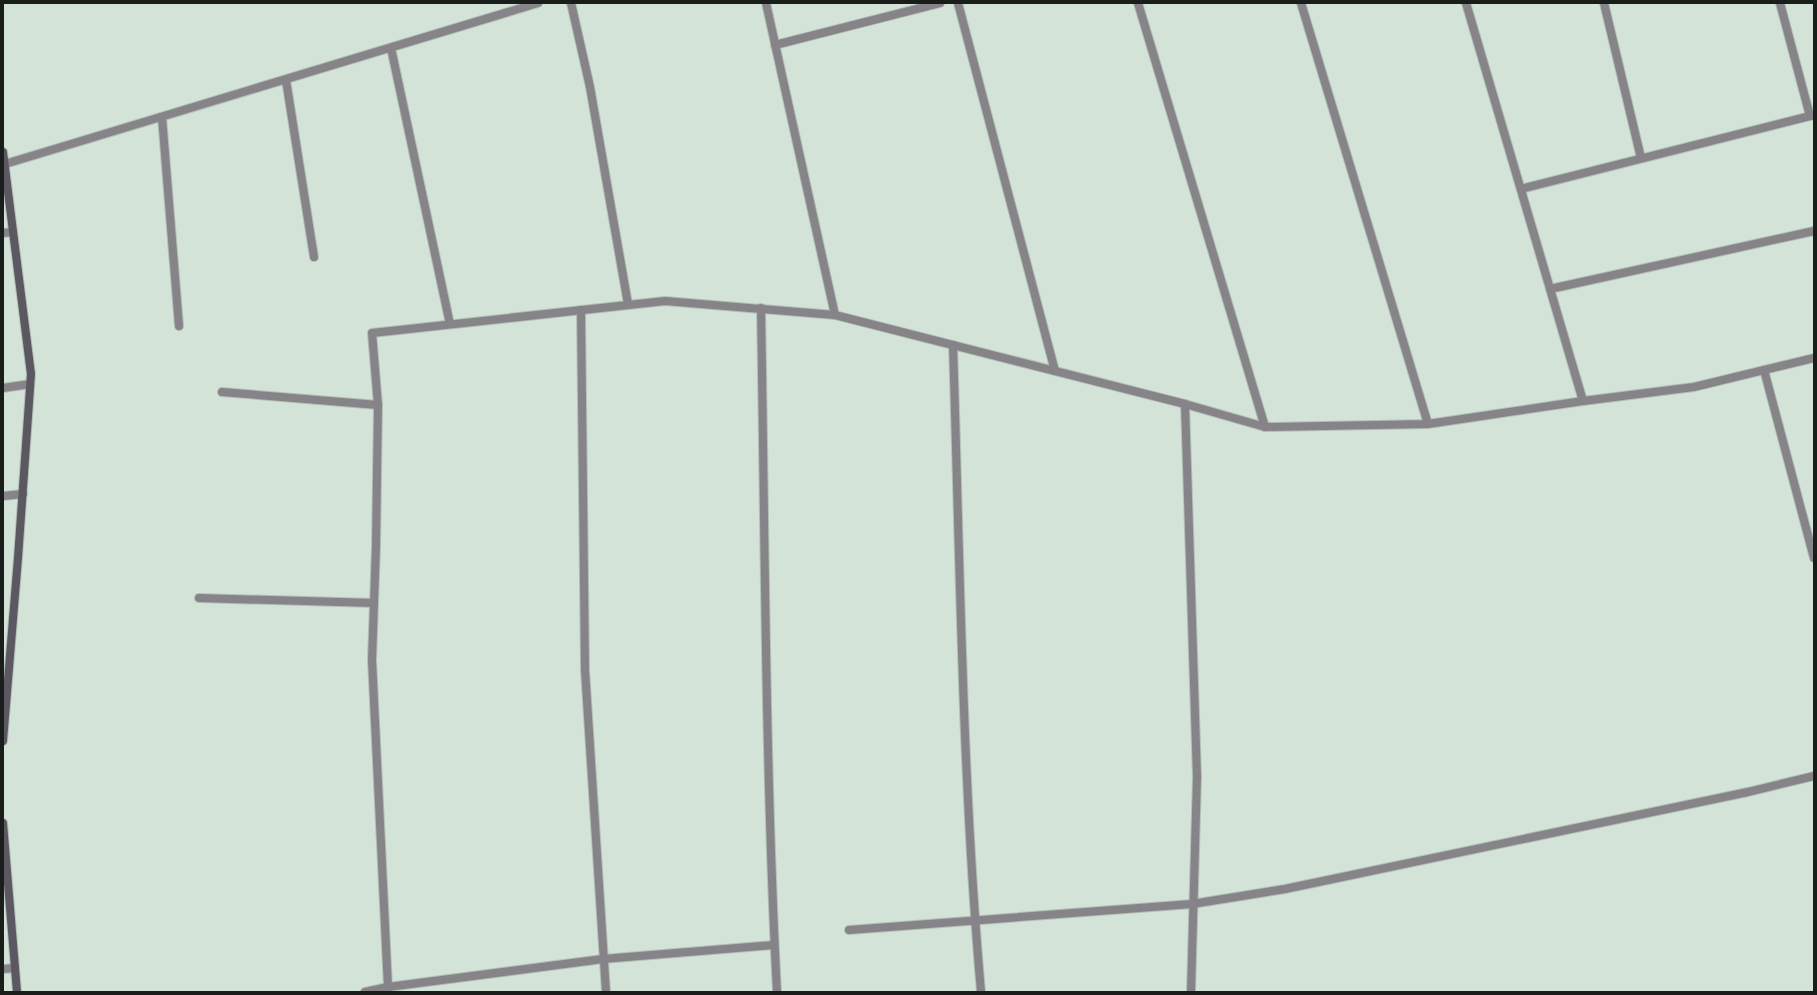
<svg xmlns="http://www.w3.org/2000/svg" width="1817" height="995" viewBox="0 0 1817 995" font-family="'Asap Condensed',sans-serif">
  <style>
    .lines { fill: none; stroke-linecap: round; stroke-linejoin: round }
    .lane-casing { stroke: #b2c0b6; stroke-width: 10 }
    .street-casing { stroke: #b2c0b6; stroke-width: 10 }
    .secondary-casing { stroke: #b2c0b6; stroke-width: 10 }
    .lane { stroke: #868389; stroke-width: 8 }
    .street { stroke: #868389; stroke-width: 8 }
    .secondary { stroke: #5c5861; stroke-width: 8 }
  </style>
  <rect width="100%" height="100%" fill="#d4e3d8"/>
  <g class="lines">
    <g class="lane-casing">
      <g id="lane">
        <path d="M222,392L378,405"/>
        <path d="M199,598L374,603"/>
        <path d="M3,969L15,968"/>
      </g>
    </g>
    <g class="street-casing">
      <g id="street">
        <path d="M571,3L590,87L628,304"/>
        <path d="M766,3L835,315"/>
        <path d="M958,3L1055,371"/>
        <path d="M1138,3L1265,427"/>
        <path d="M1301,3L1428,424"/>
        <path d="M1466,3L1583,401"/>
        <path d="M1604,3L1641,158"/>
        <path d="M1780,3L1810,116"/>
        <path d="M775,45L940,3"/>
        <path d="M391,48L450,324"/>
        <path d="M286,80L314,257"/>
        <path d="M162,117L179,326"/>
        <path d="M5,164L538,3"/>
        <path d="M1521,189L1814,115"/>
        <path d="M3,233L13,232"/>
        <path d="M1550,289L1814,231"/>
        <path d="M761,308C765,536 765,764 777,992"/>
        <path d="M581,310L585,670L606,992"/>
        <path d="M953,345C960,561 962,777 981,992"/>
        <path d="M1764,370L1814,558"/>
        <path d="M3,388L30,384"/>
        <path d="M1185,404L1197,777L1191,992"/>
        <path d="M3,496L23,494"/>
        <path d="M849,930L1192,904L1285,889L1748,792L1814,776"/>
        <path d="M388,991V987L603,959L774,945"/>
        <path d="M365,992L388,987L372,660L376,546L378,405L372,333L665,301L835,315L1185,404L1265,427L1428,424L1583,401L1694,387L1814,358"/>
      </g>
    </g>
    <g class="secondary-casing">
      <g id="secondary">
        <path d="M3,152L31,374L18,558L3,741"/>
        <path d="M3,823L17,992"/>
      </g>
    </g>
    <use href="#lane" class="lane"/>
    <use href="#street" class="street"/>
    <use href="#secondary" class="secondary"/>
  </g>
  <rect width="1817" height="995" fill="none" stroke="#191e1a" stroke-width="8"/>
</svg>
